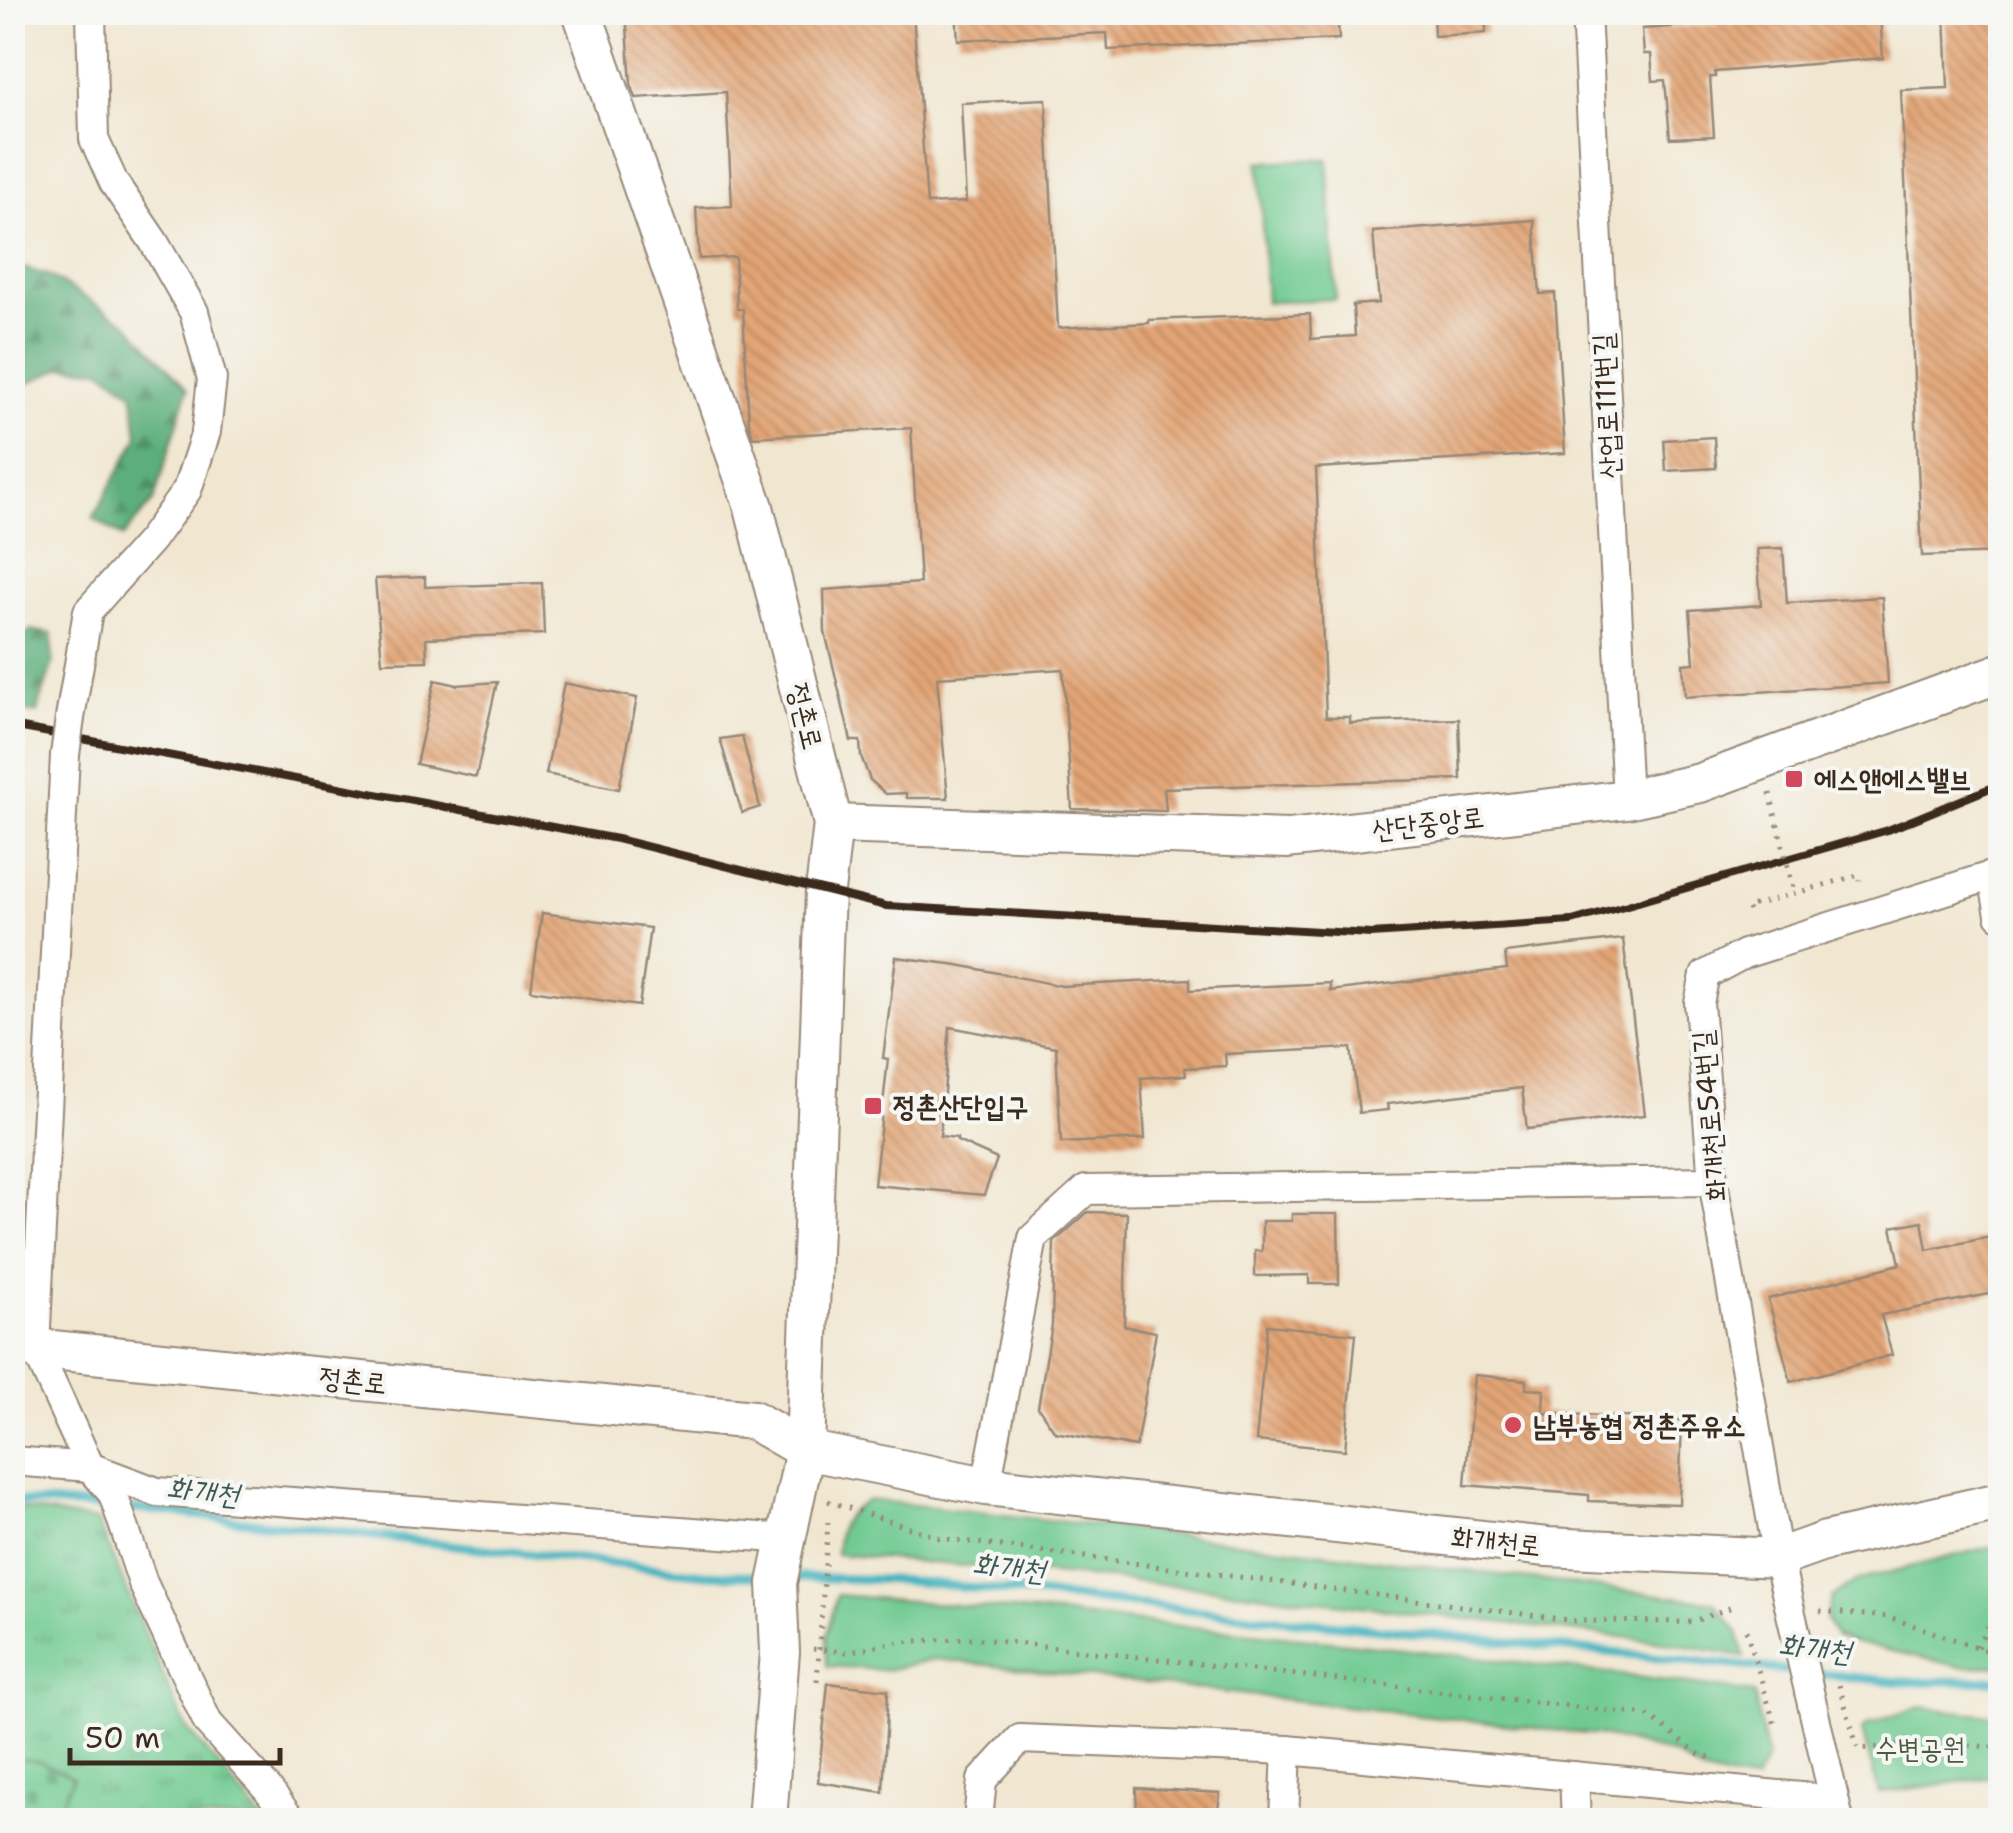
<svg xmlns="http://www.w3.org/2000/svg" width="2013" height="1833" viewBox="0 0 2013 1833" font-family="'Shantell Sans','Poor Story',sans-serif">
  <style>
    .grass { fill: url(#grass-tufts); stroke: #567a58; stroke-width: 2.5 }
    .forest { fill: url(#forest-firs); stroke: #4c6c4c; stroke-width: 2.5 }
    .cemetery { fill: url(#cemetery-stones); stroke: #567a58; stroke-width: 2.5 }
    .park { fill: #70ca91; stroke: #567a58; stroke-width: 2.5 }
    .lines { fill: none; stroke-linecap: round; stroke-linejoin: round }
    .stream { stroke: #45b3bf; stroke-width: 9 }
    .building { fill: url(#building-back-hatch) }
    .street-casing { stroke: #968878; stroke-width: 32 }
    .secondary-casing { stroke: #968878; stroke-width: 42 }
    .path { stroke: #968878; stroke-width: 5; stroke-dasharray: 2.5 8; stroke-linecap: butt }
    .street { stroke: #fff; stroke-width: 28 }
    .secondary { stroke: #fff; stroke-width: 38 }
    .rail { stroke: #3b2a1e; stroke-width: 8 }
    .street-bridge-casing { stroke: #968878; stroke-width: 32; stroke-linecap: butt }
    .path-bridge { stroke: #968878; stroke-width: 5; stroke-dasharray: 2.5 8; stroke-linecap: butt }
    .street-bridge { stroke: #fff; stroke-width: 28 }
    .poi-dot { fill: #d1495b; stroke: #f6f6f2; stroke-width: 4 }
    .labels { text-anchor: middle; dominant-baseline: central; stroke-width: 8; stroke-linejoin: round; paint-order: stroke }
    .street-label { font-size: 28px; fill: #3b2a1e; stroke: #f6f6f2 }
    .poi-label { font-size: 28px; font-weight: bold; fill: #3b2a1e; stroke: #f6f6f2; text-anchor: start }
    .park-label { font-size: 28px; fill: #4b5a40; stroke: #f6f6f2 }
    .water-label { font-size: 30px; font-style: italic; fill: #3e5a56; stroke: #f6f6f2 }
  </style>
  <defs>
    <pattern id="grass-tufts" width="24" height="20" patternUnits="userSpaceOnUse" patternTransform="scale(2.5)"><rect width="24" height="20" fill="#70ca91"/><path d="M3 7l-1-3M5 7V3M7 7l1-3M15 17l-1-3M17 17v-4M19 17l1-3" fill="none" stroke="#5da476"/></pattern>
    <pattern id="forest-firs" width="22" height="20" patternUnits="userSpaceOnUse" patternTransform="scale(2.5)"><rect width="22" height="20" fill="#5cae7b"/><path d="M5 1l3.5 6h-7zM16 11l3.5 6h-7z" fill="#4d8e64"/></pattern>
    <pattern id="cemetery-stones" width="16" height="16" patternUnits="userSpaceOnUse" patternTransform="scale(2.5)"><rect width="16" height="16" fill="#70ca91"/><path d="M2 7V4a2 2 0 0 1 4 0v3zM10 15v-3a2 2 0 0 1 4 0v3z" fill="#5da476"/></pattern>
    <pattern id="building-back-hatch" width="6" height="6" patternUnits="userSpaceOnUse" patternTransform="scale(2.5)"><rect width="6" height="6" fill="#e3a576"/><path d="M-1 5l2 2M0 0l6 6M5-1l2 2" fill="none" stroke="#b98760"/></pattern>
  </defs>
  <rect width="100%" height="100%" fill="#f6f6f2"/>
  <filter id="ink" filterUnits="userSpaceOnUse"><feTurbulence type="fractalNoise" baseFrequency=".01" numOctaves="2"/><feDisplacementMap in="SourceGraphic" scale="20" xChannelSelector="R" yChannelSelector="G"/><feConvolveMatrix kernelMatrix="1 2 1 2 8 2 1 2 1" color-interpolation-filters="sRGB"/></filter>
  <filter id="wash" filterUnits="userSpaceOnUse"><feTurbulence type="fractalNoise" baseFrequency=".0048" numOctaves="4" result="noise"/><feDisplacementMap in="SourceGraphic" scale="40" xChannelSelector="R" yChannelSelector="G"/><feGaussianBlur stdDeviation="2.25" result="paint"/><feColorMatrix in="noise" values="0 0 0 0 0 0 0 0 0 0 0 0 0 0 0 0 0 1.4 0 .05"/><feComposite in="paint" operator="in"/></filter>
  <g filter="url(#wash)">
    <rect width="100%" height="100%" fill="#f1e7d1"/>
    <path class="grass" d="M12,1507L97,1521L185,1726L263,1820H13Z"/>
    <g class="forest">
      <path d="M13,265L50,276L128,324L188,389L154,500L123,537L93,518L138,437L133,393L101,369L63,367L13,390Z"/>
      <path d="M31,630L52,634L53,662L37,713L13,711V643Z"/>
    </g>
    <path class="cemetery" d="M13,1758L39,1761L73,1777L54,1820H13Z"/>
    <g class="park">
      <path d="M1328,159L1336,299L1266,302L1259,162Z"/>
      <path d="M868,1500L1148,1531L1714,1602L1738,1632L1744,1656L1657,1641L1207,1588L836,1554C839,1523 841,1516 868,1500Z"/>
      <path d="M2000,1544V1666L1961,1667L1848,1641L1836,1637L1826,1619L1832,1597L1856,1581Z"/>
      <path d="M837,1595C1143,1620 1449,1650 1754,1693L1767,1757L1755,1782L1704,1774L1675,1755L1605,1736L935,1659L886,1670L827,1666L826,1638Z"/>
      <path d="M1919,1707L2000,1716V1776L1879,1793L1862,1731L1866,1725Z"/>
    </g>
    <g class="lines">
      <g class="stream">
        <path d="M12,1501L159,1511L704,1574L771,1576"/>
        <path d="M786,1577L898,1580L1900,1682L2000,1680"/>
      </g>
    </g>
    <g id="blocks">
      <g class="building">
        <path d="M626,12H913L927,204L966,202L961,103L1046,99L1058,328L1149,323V320L1310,314L1311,339L1355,336L1353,305L1379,303L1373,232L1534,220L1540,294L1555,293L1565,453L1316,468L1326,717H1350V723L1459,719L1461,779L1164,788L1166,811L1072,809L1063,669L937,677L948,798H907L906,793L886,794L870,780L861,756L860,741H851L825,632L824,590L920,583L911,428L753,437L749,425L743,309H737L735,257L699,259L696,208L732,206L726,92L636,98L631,84Z"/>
        <path d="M956,12H1337L1339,39L1108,50L1107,33L958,40Z"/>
        <path d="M1433,12H1485L1486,33L1434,36Z"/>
        <path d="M1945,12H2000V553L1922,556L1901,90L1948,88Z"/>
        <path d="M1880,13L1883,58L1715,72V77H1710L1714,136L1670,138L1665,80L1653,81L1651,54H1644L1642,29Z"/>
        <path d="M1714,437L1716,468L1666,471L1664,440Z"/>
        <path d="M1783,548L1787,603L1882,597L1888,683L1685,697L1683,664L1694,663L1690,610L1761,605L1757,549Z"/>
        <path d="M425,577V587L542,583L544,634L426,638L427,661L382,662L375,579Z"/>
        <path d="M435,680L457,685L497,682L476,777L416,764Z"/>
        <path d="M564,683L637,698L619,789L546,774Z"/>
        <path d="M742,736L760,807L742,813L720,739Z"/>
        <path d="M542,913L650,928L639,1006L531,990Z"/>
        <path d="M1623,939L1645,1115L1527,1129L1522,1088L1387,1104L1388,1110L1359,1113L1351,1048L1225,1054L1226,1066L1185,1068L1186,1075L1141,1078L1145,1139L1061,1143L1056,1047L950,1027L940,1136L957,1138V1141L997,1159L984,1195L874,1185L888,1059L883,1058L896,957L958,965L1062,986L1190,979V990L1330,983V991L1507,969L1505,953Z"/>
        <path d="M1088,1212L1127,1213L1124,1326L1156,1332L1136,1447L1055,1432L1038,1407L1052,1325L1054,1242Z"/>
        <path d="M1292,1214H1338L1339,1284H1309V1275L1255,1276V1251H1262V1221H1292Z"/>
        <path d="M1922,1221L1927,1250L2000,1235V1292L1881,1315L1892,1355L1791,1382L1768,1299L1900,1264L1892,1227Z"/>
        <path d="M1267,1325L1356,1334L1345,1450L1256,1441Z"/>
        <path d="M1474,1375L1526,1380V1389L1544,1390L1543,1413L1682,1420L1679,1504L1589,1501V1495L1465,1485Z"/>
        <path d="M828,1683L888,1690L883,1792L818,1782Z"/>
        <path d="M1136,1788L1220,1793L1217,1820H1137Z"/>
      </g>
    </g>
  </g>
  <g filter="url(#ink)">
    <use href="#blocks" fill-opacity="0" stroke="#968878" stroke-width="2.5"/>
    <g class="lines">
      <g class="street-casing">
        <g id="street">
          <path d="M1586,12L1627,799"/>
          <path d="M70,718L88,611L151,540L187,490L206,432L212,379L194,312L154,242L114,183L94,139L91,12"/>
          <path d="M65,755L35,1347L90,1467L113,1494L143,1583L208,1723L267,1788L291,1820"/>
          <path d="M1993,876L2000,915"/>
          <path d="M12,1461L90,1467L157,1492L789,1539"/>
          <path d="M986,1486L1033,1238L1086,1190L1713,1181"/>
          <path d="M1574,1776L1576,1820"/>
          <path d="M978,1820L982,1780L1020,1739L1287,1750L1834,1800"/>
          <path d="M1284,1820L1287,1750"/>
          <path d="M1839,1820L1778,1558L1713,1181L1699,1003L1705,975L1744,954L2000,873"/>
        </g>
      </g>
      <g class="secondary-casing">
        <g id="secondary">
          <path d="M582,12L754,507L833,824L825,891L805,1450L777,1583L780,1652L767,1820"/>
          <path d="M833,824L1288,839L1627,799L1700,783L2000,673"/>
          <path d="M12,1346L753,1420L805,1450L986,1486L1547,1547L1778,1558L1826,1541L2000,1502"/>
        </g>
      </g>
      <g class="path">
        <path d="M1749,911L1747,907L1859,875L1860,881"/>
        <path d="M828,1501L940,1538L1576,1621L1692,1622L1735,1606"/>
        <path d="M1820,1611L1888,1617L2000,1655"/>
        <path d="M1746,1630L1775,1725"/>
        <path d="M1977,1647L2000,1602"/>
        <path d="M813,1649L845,1652L898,1642L973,1638L1647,1715L1699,1754L1717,1760"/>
        <path d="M817,1681L828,1522"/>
        <path d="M1839,1685L1858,1749L1938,1742L2000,1748"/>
      </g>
      <use href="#street" class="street"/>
      <use href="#secondary" class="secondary"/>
      <path class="rail" d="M12,726L617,839L886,906L1371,934L1572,921L1888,830L2000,784"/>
      <g class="street-bridge-casing">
        <path id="street-bridge" d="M65,755L70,718"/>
      </g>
      <path class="path-bridge" d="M1770,793L1794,892"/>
      <use href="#street-bridge" class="street-bridge"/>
    </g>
  </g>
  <g class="poi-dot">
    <rect x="1784" y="769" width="20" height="20" rx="5"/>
    <rect x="863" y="1096" width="20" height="20" rx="5"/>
    <circle cx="1513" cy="1425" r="10"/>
  </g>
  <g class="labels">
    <g class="street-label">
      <text transform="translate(1606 406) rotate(-93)">산업로111번길</text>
      <text transform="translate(806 716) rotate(76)">정촌로</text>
      <text transform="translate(1428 823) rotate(-7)">산단중앙로</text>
      <text transform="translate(1709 1116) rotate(-95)">화개천로54번길</text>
      <text transform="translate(353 1380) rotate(6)">정촌로</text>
      <text transform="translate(1496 1541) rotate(6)">화개천로</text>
    </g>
    <g class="poi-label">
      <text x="1814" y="779">에스앤에스밸브</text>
      <text x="893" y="1106">정촌산단입구</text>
      <text x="1533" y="1425">남부농협 정촌주유소</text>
    </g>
    <g class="park-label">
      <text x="1920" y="1748">수변공원</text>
    </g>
    <g class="water-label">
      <text transform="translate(203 1491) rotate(6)">화개천</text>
      <text transform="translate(1009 1567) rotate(6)">화개천</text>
      <text transform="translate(1815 1648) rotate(6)">화개천</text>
    </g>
  </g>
  <rect width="2013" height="1833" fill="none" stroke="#f6f6f2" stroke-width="50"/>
  <path d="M70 1748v15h210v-15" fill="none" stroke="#3b2a1e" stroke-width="5"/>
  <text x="85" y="1748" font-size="30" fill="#3b2a1e" stroke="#f6f6f2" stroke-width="8" paint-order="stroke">50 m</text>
</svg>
